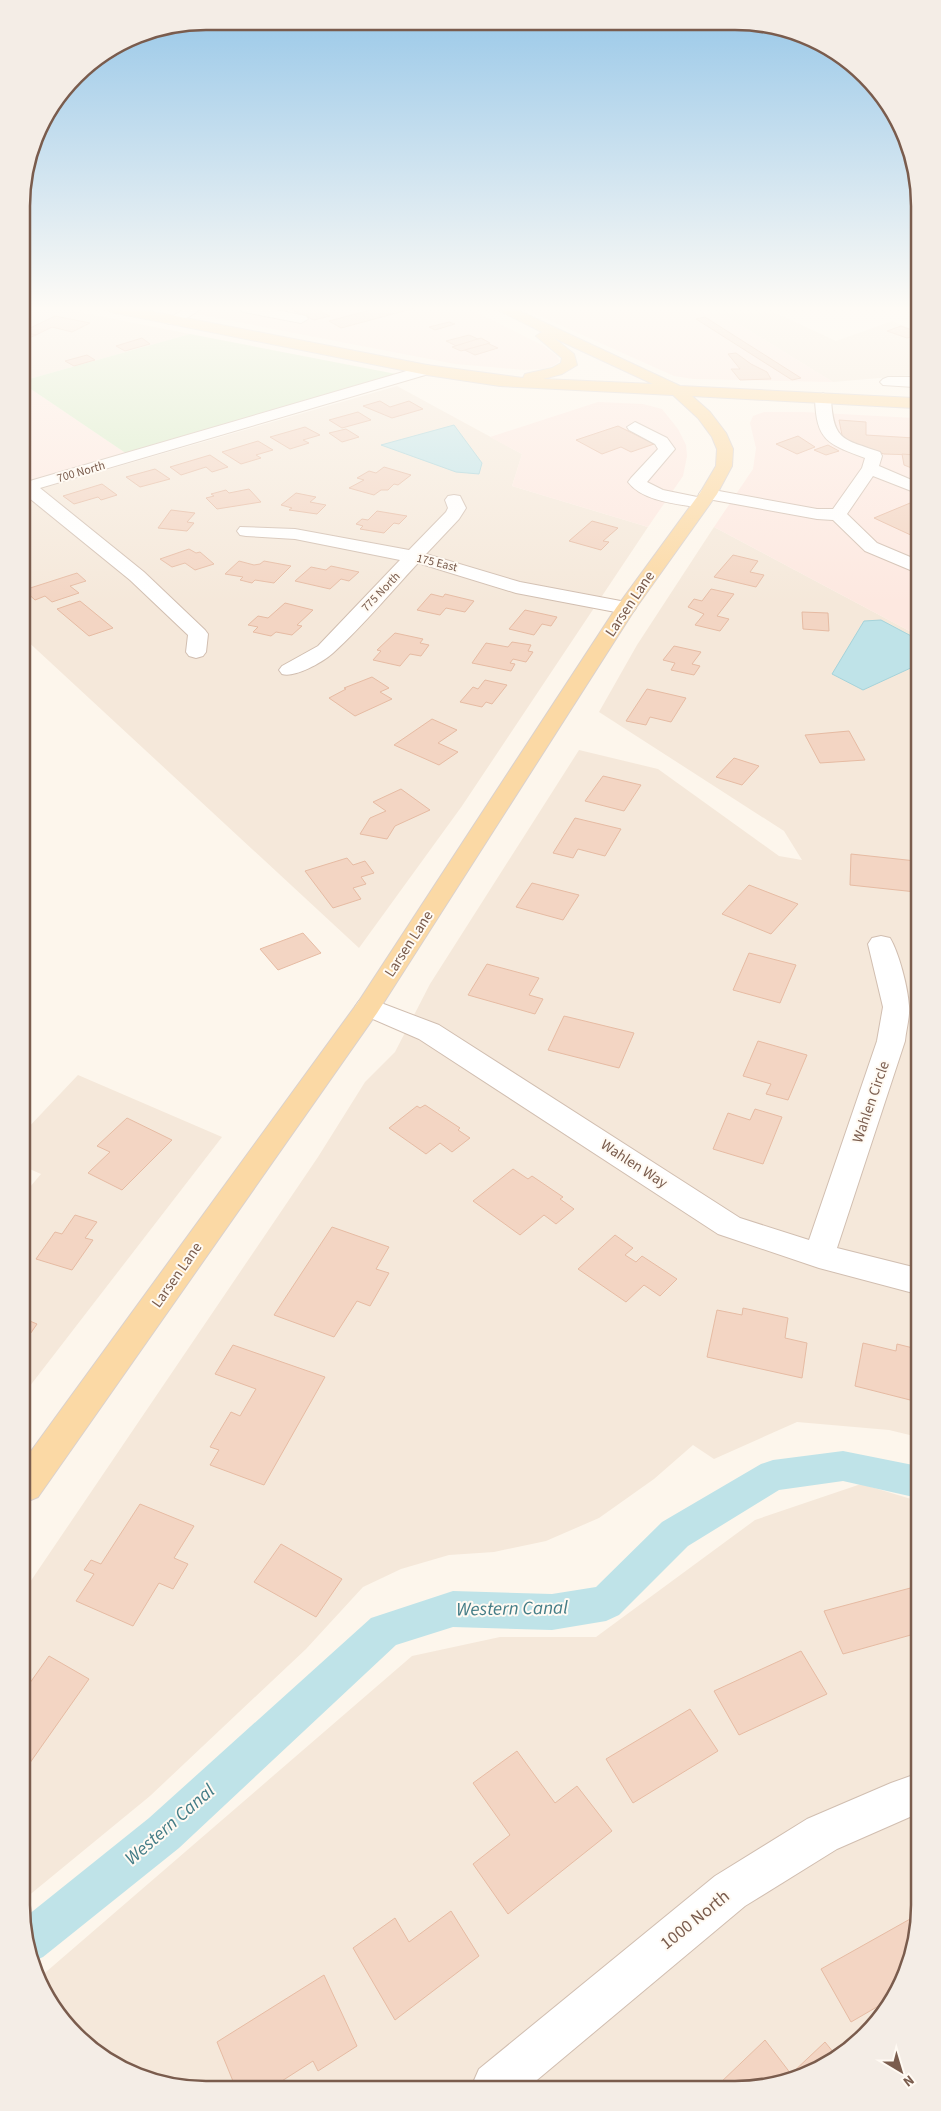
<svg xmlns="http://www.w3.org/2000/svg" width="941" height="2111" viewBox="0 0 941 2111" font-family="'Source Sans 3',sans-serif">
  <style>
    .residential { fill: #f5e8da }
    .commercial { fill: #fde8e0 }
    .green { fill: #d8ecc9 }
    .water { fill: #bfe3e8; stroke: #a5d3da }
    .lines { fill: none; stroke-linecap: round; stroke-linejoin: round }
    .canal { fill: #bfe3e8; fill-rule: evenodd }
    .building { fill: #f3d5c3; stroke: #e6bba3 }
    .minor-casing { stroke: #d1beb0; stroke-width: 2 }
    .major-casing { stroke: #dad1cd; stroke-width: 2 }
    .minor { fill: #fff; fill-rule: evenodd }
    .major { fill: #fbd9a5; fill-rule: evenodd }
    .labels { text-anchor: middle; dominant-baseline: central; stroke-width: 4; stroke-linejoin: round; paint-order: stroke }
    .far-street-label { font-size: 12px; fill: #7a5c4d; stroke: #fffaf3 }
    .street-label { font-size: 15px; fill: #7a5c4d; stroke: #fffaf3 }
    .near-street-label { font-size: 18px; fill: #7a5c4d; stroke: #fffaf3 }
    .near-water-label { font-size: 19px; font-style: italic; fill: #437c86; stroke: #fffaf3 }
    .rim { fill: none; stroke: #7a5c4d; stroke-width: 2.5 }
  </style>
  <rect width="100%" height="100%" fill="#fdf6ec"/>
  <g class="residential">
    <path d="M22,308H58L190,334L22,381Z"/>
    <path d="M721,313H776L836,341L892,321L909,328L914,326V375L833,382Z"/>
    <path d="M397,386L522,454L512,486L648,527L462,806L359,948L23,637V494Z"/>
    <path d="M714,527L915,634L918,1437L889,1430L797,1422L714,1459L693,1445L654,1479L599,1518L546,1541L494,1552L449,1555L401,1569L363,1587L306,1649L150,1796L27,1897L26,1588L318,1157L365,1082L395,1052L430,984L579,750L658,769L779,856L802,860L784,831L599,712L637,645Z"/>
    <path d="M78,1075L222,1137L26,1391L25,1193L41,1174L25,1167V1131Z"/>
    <path d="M861,1484L918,1501L919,1917L906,1976L874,2027L837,2059L783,2083L170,2086L124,2071L84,2044L52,2007L39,1978L412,1656L500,1637H596L755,1520Z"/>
  </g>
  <g class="commercial">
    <path d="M165,308H468L542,345L556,355L560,361L553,366L543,369L524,370L455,364Z"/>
    <path d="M522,308H683L696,313H721L833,382L693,379L674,376Z"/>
    <path d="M22,383L127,454L23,483Z"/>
    <path d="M598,402L643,404L662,409L678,429L686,445L687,456L683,476L648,527L512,486L522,454L490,437Z"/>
    <path d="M764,412H804L914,418L915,634L714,527L753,469L756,448L750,423L753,416Z"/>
  </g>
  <path class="green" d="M190,334L396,374L127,454L22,383V381Z"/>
  <g class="water">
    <path d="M454,425L482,463L479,474L456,472L381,445Z"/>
    <path d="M881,620L915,638V666L863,690L832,674L864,621Z"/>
  </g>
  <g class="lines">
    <path class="canal" d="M843,1451L918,1466V1498L843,1481L779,1490L688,1546L619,1615L606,1621L552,1630L453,1627L396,1645L179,1848L43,1957L32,1962L28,1953V1915L149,1818L371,1618L453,1591L552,1594L596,1587L662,1522L761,1464L773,1460Z"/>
  </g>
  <g class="building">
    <path d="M294,308H314L330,316L314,320L290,309Z"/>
    <path d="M378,308H415L341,328L329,321Z"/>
    <path d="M55,316L90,323L72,332L52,327L36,335L22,332Z"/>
    <path d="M705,317L801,378L792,380L696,319Z"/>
    <path d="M449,322L455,324L435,330L429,327Z"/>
    <path d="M901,326L914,331V336L907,338L887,331Z"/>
    <path d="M22,332L36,335L22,341Z"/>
    <path d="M469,335L498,348L475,355L446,341Z"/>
    <path d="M142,338L150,344L125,351L116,346Z"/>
    <path d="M481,338L490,343L461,351L452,347Z"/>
    <path d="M736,353L751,364L767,372L771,379L740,380L731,369H740L728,354Z"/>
    <path d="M87,355L95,360L74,366L65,361Z"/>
    <path d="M380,401L390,407L409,401L423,409L392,418L363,406Z"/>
    <path d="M358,412L371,420L342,428L329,420Z"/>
    <path d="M839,420L866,422V435L914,438V455L884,454L843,440Z"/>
    <path d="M618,426L654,444L631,452L621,447L602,454L576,440Z"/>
    <path d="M305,427L320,435L303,440L309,443L290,449L270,437Z"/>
    <path d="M346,429L359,437L342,442L329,433Z"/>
    <path d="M798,436L815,447L797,454L776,444Z"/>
    <path d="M258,441L273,450L256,455L261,458L241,464L222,452Z"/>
    <path d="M828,445L839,451L826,455L814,450Z"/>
    <path d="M902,454L914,455V469L904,465Z"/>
    <path d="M210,455L228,467L212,472L206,467L181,475L170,467Z"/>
    <path d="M384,467L411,475L398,485L394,484L388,490H381L374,495L349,488L364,480L357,478L369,471L376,473Z"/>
    <path d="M155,469L170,479L140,487L126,477Z"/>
    <path d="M102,484L117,495L101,500L98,497L74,504L63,496Z"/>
    <path d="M249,489L261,502L217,509L206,498L214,496L211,494L226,490L229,493Z"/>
    <path d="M296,493L316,497L310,502L326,505L317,514L289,510L292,508L281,505Z"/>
    <path d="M915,501V537L874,518Z"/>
    <path d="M171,510L195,513L187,522L194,523L187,531L158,528Z"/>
    <path d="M377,511L407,516L399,524L394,523L384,533L360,529L363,526L356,524L362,519L368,520Z"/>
    <path d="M592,521L618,528L603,541L609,542L601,550L569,541Z"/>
    <path d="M189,549L196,553L200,552L214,564L195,570L185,563L172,567L160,559Z"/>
    <path d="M733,555L758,561L750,572L764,575L756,587L714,577Z"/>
    <path d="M239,561L254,565L260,564L264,561L291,566L274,583L255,580L252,583L240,580L243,577L225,574Z"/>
    <path d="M331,566L359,572L349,581L341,579L330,589L295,581L311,567L326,570Z"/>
    <path d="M77,573L86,581L70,586L79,593L52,602L45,596L35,600L24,590Z"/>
    <path d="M711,589L734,594L717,616L729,619L720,631L695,625L704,614L688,607L694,599L702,601Z"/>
    <path d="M431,594L443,597L445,594L474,601L465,612L446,608L440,615L417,610Z"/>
    <path d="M80,601L113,628L89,636L57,609Z"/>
    <path d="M285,603L313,610L297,625L302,626L292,635L276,632L271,636L253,632L258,627L248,625L258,616L268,618Z"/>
    <path d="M525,610L557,617L551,626L542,624L534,635L509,629Z"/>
    <path d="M802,612L828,613L829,631L803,629Z"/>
    <path d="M395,633L423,639L420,643L429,645L421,656L410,654L400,666L373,660L381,651L377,650Z"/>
    <path d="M512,642L531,645L528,651L533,652L526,662L513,659L510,663L515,664L511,671L472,663L486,643L508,647Z"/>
    <path d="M674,646L701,652L692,664L700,666L694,675L671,670L675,663L663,660Z"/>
    <path d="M372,677L389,688L380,692L392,699L355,716L329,698L346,689L344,688Z"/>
    <path d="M485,680L507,685L492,704L486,702L482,707L460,702L473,687L478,689Z"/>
    <path d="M647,689L686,698L671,722L650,717L646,725L626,721Z"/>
    <path d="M432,719L457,730L438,743L458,752L439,765L394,745Z"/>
    <path d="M849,731L865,760L820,763L805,735Z"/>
    <path d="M734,758L759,766L742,785L716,777Z"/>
    <path d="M603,776L641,785L624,811L585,801Z"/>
    <path d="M401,789L430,810L395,826L387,839L360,834L370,818L386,811L373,802Z"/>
    <path d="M575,818L621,829L605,856L578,849L573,858L553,853Z"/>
    <path d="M851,854L916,861V892L850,885Z"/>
    <path d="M347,858L353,865L365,861L374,873L361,877L366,884L353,888L361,899L333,908L305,871Z"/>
    <path d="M532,883L579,895L563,920L516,907Z"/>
    <path d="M749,885L798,904L771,934L722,914Z"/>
    <path d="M303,933L321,953L278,970L260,949Z"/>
    <path d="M749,953L796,965L780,1003L733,990Z"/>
    <path d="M487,964L539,978L529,995L543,999L535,1014L468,995Z"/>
    <path d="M564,1016L634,1033L619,1068L548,1050Z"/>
    <path d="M758,1041L807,1055L788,1100L766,1094L771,1084L743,1076Z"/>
    <path d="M425,1105L460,1128L458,1130L470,1138L452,1152L440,1143L426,1154L389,1128L417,1106L420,1108Z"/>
    <path d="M755,1109L782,1117L763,1164L713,1149L728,1113L750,1120Z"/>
    <path d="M127,1118L172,1140L122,1190L88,1173L110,1152L97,1146Z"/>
    <path d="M513,1169L528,1179L532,1176L563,1197L560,1199L574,1209L556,1224L544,1215L520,1235L473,1201Z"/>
    <path d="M75,1215L97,1222L85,1238L93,1240L72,1270L36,1259L55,1232L62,1234Z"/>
    <path d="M332,1227L389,1247L376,1269L389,1273L370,1306L357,1301L334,1337L274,1315Z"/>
    <path d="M615,1235L633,1248L625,1255L636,1262L642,1256L677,1279L660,1296L644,1285L626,1302L578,1269Z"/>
    <path d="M743,1308L788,1318L785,1338L807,1343L802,1378L707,1357L717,1310L742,1315Z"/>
    <path d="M25,1319L37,1324L26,1340Z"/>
    <path d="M863,1343L896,1351L897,1344L917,1349L918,1402L855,1386Z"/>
    <path d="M233,1345L325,1377L264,1485L210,1465L219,1450L210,1447L231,1412L240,1416L256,1389L215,1374Z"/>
    <path d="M140,1504L194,1526L174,1558L188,1564L173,1589L159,1583L133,1626L76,1601L94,1574L84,1570L91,1560L101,1564Z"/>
    <path d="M281,1544L342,1579L316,1617L254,1582Z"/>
    <path d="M918,1586V1633L843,1654L824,1611Z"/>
    <path d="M801,1651L827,1694L739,1735L714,1691Z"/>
    <path d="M49,1656L89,1679L27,1767V1687Z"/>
    <path d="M690,1709L718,1751L633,1803L606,1759Z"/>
    <path d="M517,1751L555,1803L577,1786L612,1831L508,1914L473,1864L510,1835L473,1783Z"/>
    <path d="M451,1911L479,1956L395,2020L353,1948L395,1918L409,1942Z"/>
    <path d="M919,1914L906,1976L885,2009L882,2004L851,2022L821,1969Z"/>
    <path d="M324,1975L357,2046L318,2071L313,2061L274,2086H235L217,2042Z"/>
    <path d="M765,2040L791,2074L825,2042L838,2058L783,2083L719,2084Z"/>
  </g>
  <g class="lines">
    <g class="minor-casing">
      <g id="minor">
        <path d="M185,308H202L178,324H168L166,321Z"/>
        <path d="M237,308H267L306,316L308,319L301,323L244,312Z"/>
        <path d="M427,365L432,367L435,370L432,373L40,488L144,572L205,630L208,634L206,652L203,656L196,658L189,656L186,652L188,635L130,580L23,493V483Z"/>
        <path d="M888,377H914V387L883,385L880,382L883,379Z"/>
        <path d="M823,393L831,398C833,441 843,439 880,452L882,456L879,466L914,481V492L873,476L847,514L877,543L915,559V572L865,551L833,520L817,519L708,499L702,498L699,494L702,490L708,489L817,509H833L862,468L865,458C828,444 816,441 815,398Z"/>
        <path d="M635,422L667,438L675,449L647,482L663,490L707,499L710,503L707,507L701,508C679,504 643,502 628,482L631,478L658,449L655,444L629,430L627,427Z"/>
        <path d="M454,495L460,496L466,508L459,519L426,554L520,582L626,602L633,604L636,608L633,612L626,614L516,593L418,563C390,593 363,626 333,653C323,662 295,678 282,674L279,670L282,666L318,646L400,560L295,539L246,536L240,535L237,531L240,527L295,529L409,550L446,512L448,508L445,500L448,496Z"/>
        <path d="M881,936L890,938C899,953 908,988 909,1006C910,1017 906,1030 905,1041L837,1248L917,1268V1294L819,1268L718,1234L419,1039L359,1013L355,1007L359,1001L368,998L439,1025L740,1218L809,1240L877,1041L883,1007L868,944L872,938Z"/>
        <path d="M919,1773V1813L837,1849L745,1906L531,2085H472L479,2069L715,1876L807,1819L891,1783Z"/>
      </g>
    </g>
    <g class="major-casing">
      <path id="major" d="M104,308H134L427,365L523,378L525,374L552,368L561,363L562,358L536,336L542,332L494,308H513L680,386L914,398V408L692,396L710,412L726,433L733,449L732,466L717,494L635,609L377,1013L38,1497L26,1502V1458L359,1001L616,608L700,493L716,466L717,449L712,437L698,418L673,395L500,386L427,375L111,312ZM554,338L653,384L543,379L562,374L577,365L574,354Z"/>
    </g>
    <use href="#minor" class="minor"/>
    <use href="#major" class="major"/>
  </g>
  <linearGradient id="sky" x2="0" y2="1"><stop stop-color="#97c7e8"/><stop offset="0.51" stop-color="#fefbf6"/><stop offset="1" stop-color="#fefbf6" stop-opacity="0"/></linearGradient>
  <rect width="941" height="604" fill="url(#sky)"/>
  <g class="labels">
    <g class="far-street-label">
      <text transform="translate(81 472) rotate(-16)">700 North</text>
      <text transform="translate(437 563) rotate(14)">175 East</text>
      <text transform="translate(381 592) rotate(-46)">775 North</text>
    </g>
    <g class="street-label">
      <text transform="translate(630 604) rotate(-56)">Larsen Lane</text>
      <text transform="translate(409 944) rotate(-57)">Larsen Lane</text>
      <text transform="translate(871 1102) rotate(-71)">Wahlen Circle</text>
      <text transform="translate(634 1164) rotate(33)">Wahlen Way</text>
      <text transform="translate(177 1275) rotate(-55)">Larsen Lane</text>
    </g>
    <g class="near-street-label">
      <text transform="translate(695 1920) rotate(-39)">1000 North</text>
    </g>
    <g class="near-water-label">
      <text transform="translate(512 1609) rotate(-1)">Western Canal</text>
      <text transform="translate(170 1825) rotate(-41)">Western Canal</text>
    </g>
  </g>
  <path d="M0 0H941V2111H0ZM206 30H735A176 176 0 0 1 911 206V1905A176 176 0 0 1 735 2081H206A176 176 0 0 1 30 1905V206A176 176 0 0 1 206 30Z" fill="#f4ede6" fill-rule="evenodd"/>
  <path class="rim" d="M206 30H735A176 176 0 0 1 911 206V1905A176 176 0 0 1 735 2081H206A176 176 0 0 1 30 1905V206A176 176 0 0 1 206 30Z"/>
  <g transform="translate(901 2071) rotate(142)" stroke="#fffaf3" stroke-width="4" paint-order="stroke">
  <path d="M0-4L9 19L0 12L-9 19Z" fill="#7a5c4d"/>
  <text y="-8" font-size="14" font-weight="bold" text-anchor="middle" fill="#7a5c4d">N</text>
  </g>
</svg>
